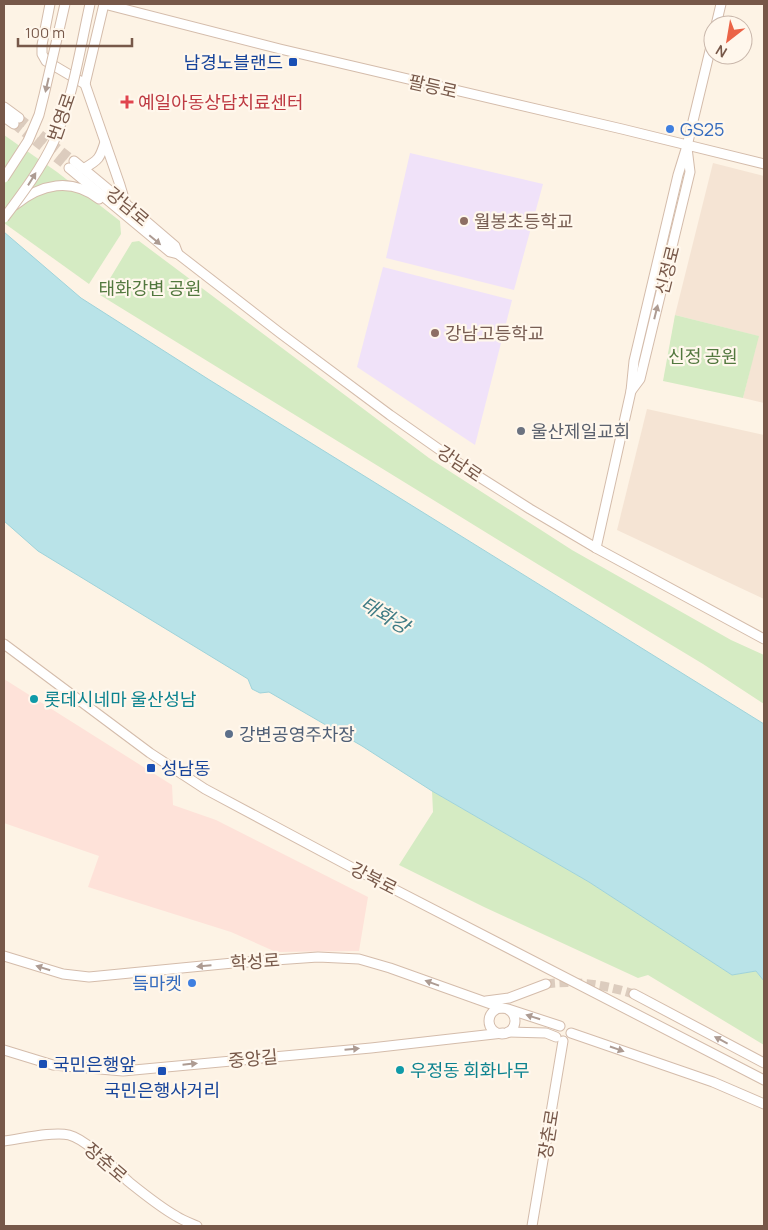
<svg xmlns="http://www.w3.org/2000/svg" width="768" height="1230" viewBox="0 0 768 1230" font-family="Manrope,'Noto Sans KR',sans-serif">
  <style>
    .residential { fill: #f5e4d4 }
    .commercial { fill: #fee2d9 }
    .education { fill: #f0e2f9 }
    .green { fill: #d5ebc3 }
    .water { fill: #b9e3e8; stroke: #9fd3da }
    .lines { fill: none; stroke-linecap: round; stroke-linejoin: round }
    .secondary-tunnel { stroke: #dcccbe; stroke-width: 9; stroke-dasharray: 9 4.5; stroke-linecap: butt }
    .secondary-casing { stroke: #d4bcab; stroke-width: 11 }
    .secondary { stroke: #fff; stroke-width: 9 }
    .secondary-bridge-casing { stroke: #d4bcab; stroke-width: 11; stroke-linecap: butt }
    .secondary-bridge { stroke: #fff; stroke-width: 9 }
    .oneway { fill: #ad9b92 }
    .transit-dot { fill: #1a4fb4; stroke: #fff7ec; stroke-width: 2 }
    .health-dot { fill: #e0444e; stroke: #fff7ec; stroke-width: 2 }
    .shop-dot { fill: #3f7fe0; stroke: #fff7ec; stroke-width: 2 }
    .education-dot { fill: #8d6e63; stroke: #fff7ec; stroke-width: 2 }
    .worship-dot { fill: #6b7280; stroke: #fff7ec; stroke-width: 2 }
    .culture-dot { fill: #0f9aa8; stroke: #fff7ec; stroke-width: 2 }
    .service-dot { fill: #5c6f8a; stroke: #fff7ec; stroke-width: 2 }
    .labels { text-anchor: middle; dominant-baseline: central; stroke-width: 4.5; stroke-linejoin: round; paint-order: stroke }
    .transit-label { font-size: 18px; fill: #164399; stroke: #fff7ec; text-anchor: start }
    .street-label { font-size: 18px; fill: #775849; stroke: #fff7ec }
    .health-label { font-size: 18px; fill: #be3a42; stroke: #fff7ec; text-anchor: start }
    .shop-label { font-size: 18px; fill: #366cbe; stroke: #fff7ec; text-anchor: start }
    .education-label { font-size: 18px; fill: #785e54; stroke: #fff7ec; text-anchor: start }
    .park-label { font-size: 18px; fill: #52783e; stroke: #fff7ec }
    .worship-label { font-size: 18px; fill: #5b616d; stroke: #fff7ec; text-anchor: start }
    .culture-label { font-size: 18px; fill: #0d838f; stroke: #fff7ec; text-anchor: start }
    .service-label { font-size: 18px; fill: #4e5e75; stroke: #fff7ec; text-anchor: start }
    .water-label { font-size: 19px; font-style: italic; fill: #3f7b84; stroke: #fff7ec }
  </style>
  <rect width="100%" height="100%" fill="#fdf3e5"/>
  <g class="residential">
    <path d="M713,163L764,176V403L743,398L758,336L675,315Z"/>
    <path d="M647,409L764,435V599L617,530Z"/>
  </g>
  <path class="commercial" d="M4,679L172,785L173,805L216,820L368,897L359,951L276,952L231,932L88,887L99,856L4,823Z"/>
  <g class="education">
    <path d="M410,153L543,184L514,290L386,258Z"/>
    <path d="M383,267L512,300L475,445L357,367Z"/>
  </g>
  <g class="green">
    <path d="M4,135L57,172L120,221L121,234L89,284L4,223Z"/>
    <path d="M139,241L429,458L572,550L731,640L764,655V704L703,664L539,565L100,295L132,242Z"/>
    <path d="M675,315L759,336L743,398L663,381Z"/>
    <path d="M432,791L589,882L732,975L756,971L764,981V1045L648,975L638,978L484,907L399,865L433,812Z"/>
  </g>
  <path class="water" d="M4,232L81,298L208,379L764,724V981L756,971L732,975L589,882L432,791L362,746L269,692L260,693L252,689L248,679L38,551L4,521Z"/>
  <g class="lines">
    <g class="secondary-tunnel">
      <path d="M19,118L74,161"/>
      <path d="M14,124L69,168"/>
      <path d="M546,984C576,980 605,985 634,994"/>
    </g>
    <g class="secondary-casing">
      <g id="secondary">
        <path d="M50,4L42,45V54L46,61L85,84L104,4L280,49L622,129L764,164"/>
        <path d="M716,25L721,4"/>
        <path d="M85,84L120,185L126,205"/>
        <path d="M4,107L19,118"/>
        <path d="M4,117L14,124"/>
        <path d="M74,161L126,204L175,246L178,254"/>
        <path d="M69,168L170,252L178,254L280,333L390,415L470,471L530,509L596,548L764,639"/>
        <path d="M83,169C99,160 100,158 105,142"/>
        <path d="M15,205C41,184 71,177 99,199"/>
        <path d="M631,391L640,379L690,172L687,148"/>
        <path d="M596,548L631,391L634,361L678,175L687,146L713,38"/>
        <path d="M4,644L150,753L205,789L351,867L764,1080"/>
        <path d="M4,956L63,974L89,977L233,963L318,957L359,959L390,968L502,1008"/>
        <path d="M634,994L764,1063"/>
        <path d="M486,1001L509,998L546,984"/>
        <circle cx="502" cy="1021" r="13"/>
        <path d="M508,1009L560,1026"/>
        <path d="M508,1032L546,1033L556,1037"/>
        <path d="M571,1033L713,1082L764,1104"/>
        <path d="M4,1050L53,1065L123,1071L371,1048L503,1033"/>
        <path d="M4,1141C21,1139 53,1131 69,1135C86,1139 115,1169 129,1182C144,1194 160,1207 176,1216C182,1220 190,1223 197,1226"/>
        <path d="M532,1226L563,1041"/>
      </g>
    </g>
    <use href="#secondary" class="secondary"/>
    <g class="secondary-bridge-casing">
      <g id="secondary-bridge">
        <path d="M4,178L28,141L39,115L44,95L65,4"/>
        <path d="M4,218C22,194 41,169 54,141C73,98 80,49 90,4"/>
      </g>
    </g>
    <use href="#secondary-bridge" class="secondary-bridge"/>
  </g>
  <defs><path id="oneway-solid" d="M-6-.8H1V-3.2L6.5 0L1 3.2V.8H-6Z" transform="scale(1.25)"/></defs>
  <g class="oneway">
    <use href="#oneway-solid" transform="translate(47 85) rotate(103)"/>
    <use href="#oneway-solid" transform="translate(32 179) rotate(-58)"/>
    <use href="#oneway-solid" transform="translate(155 240) rotate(40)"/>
    <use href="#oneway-solid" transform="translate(656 312) rotate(-76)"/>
    <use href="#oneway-solid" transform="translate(204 966) rotate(175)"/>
    <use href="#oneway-solid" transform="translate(43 968) rotate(-163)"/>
    <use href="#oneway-solid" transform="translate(432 983) rotate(-160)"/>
    <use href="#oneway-solid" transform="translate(533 1017) rotate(-162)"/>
    <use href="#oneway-solid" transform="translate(721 1040) rotate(-152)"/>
    <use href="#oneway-solid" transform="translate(352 1049) rotate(-5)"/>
    <use href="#oneway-solid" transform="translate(617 1049) rotate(19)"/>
    <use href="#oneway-solid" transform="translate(190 1064) rotate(-6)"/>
  </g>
  <g class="transit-dot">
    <rect x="288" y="57" width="10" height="10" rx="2.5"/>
    <rect x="146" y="763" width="10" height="10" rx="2.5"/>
    <rect x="38" y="1059" width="10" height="10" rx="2.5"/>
    <rect x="157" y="1066" width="10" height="10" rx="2.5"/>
  </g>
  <path class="health-dot" d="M124.5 94.5h5v5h5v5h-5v5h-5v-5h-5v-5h5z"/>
  <g class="shop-dot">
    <circle cx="670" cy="129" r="5"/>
    <circle cx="192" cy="983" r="5"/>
  </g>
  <g class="education-dot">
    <circle cx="464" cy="221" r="5"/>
    <circle cx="435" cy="333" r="5"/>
  </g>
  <circle class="worship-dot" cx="521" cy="431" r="5"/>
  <g class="culture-dot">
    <circle cx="34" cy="699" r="5"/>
    <circle cx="400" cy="1070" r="5"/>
  </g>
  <circle class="service-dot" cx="229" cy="734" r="5"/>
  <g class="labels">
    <g class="transit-label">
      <text x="283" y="62" text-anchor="end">남경노블랜드</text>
      <text x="161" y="768">성남동</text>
      <text x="53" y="1064">국민은행앞</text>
      <text x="162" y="1090" text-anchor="middle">국민은행사거리</text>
    </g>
    <g class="street-label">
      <text transform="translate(433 86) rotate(13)">팔등로</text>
      <text transform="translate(61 117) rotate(-71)">번영로</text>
      <text transform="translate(128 206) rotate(40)">강남로</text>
      <text transform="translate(667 270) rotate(-76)">신정로</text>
      <text transform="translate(460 463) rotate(34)">강남로</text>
      <text transform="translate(374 878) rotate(27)">강북로</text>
      <text transform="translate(255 961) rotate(-4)">학성로</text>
      <text transform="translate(253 1058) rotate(-5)">중앙길</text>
      <text transform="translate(548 1134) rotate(-81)">장춘로</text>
      <text transform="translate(106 1162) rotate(41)">장춘로</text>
    </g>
    <g class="health-label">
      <text x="138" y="102">예일아동상담치료센터</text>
    </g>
    <g class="shop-label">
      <text x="680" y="129">GS25</text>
      <text x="182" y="983" text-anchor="end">듴마켓</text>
    </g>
    <g class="education-label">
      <text x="474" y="221">월봉초등학교</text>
      <text x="445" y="333">강남고등학교</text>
    </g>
    <g class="park-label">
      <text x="150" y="288">태화강변 공원</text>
      <text x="703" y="356">신정 공원</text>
    </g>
    <g class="worship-label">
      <text x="531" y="431">울산제일교회</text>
    </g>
    <g class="culture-label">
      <text x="44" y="699">롯데시네마 울산성남</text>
      <text x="410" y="1070">우정동 회화나무</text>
    </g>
    <g class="service-label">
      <text x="239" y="734">강변공영주차장</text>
    </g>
    <g class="water-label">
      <text transform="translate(385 615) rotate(31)">태화강</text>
    </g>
  </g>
  <rect width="768" height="1230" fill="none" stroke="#775849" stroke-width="10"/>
  <g transform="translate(728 40) rotate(211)"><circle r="24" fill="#fff7ec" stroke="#c9b7ab"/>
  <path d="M0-4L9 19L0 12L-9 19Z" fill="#eb6447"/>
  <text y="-8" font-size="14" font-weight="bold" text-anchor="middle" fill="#775849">N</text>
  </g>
  <path d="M18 38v8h114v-8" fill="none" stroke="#775849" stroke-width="2.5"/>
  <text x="25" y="38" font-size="15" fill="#775849" stroke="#fff7ec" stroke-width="4" paint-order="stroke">100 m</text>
</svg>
